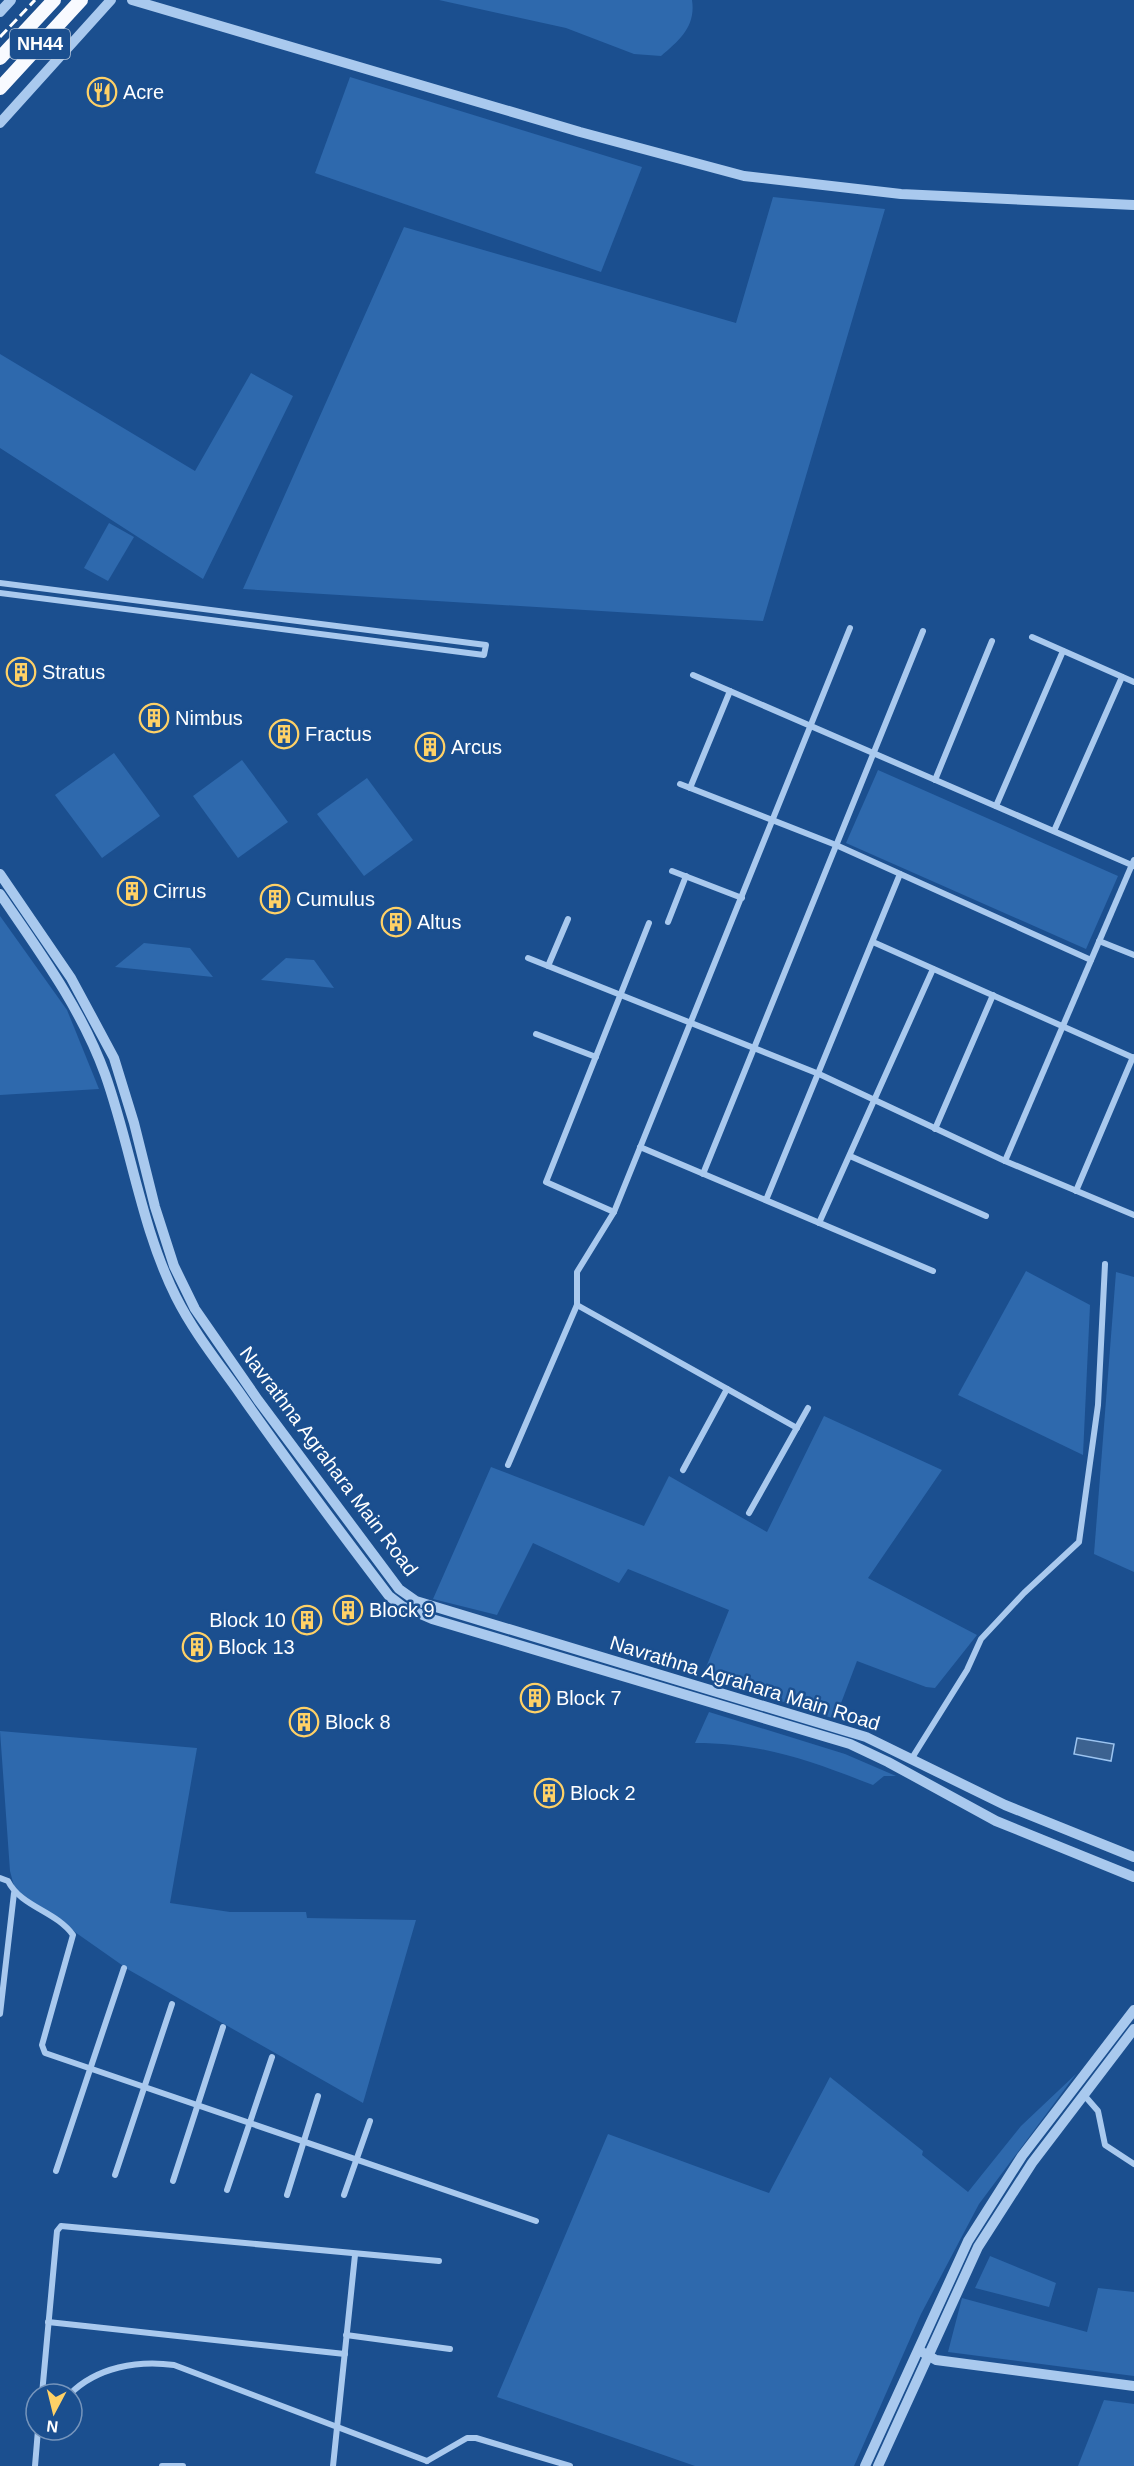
<svg xmlns="http://www.w3.org/2000/svg" width="1134" height="2466" viewBox="0 0 1134 2466" font-family="Helvetica,sans-serif">
  <style>
    .green { fill: #2e69ad }
    .water { fill: #3c6290; stroke: #9cc4f0; stroke-width: 1.5 }
    .lines { fill: none; stroke-linecap: round; stroke-linejoin: round }
    .minor { stroke: #a9c9ee; stroke-width: 6 }
    .tertiary { stroke: #a9c9ee; stroke-width: 10 }
    .trunk { stroke: #f8faff; stroke-width: 14 }
    .rail { stroke: #fff; stroke-width: 3; stroke-dasharray: 10 4.5; stroke-linecap: butt }
    .labels { text-anchor: middle; dominant-baseline: central; stroke-width: 5; stroke-linejoin: round; paint-order: stroke }
    .shield { fill: #1b4f8f; stroke: #bbcadd; stroke-width: 1.5 }
    .shield-label { font-size: 18px; font-weight: bold; fill: #fff }
    .poi-label { font-size: 20px; fill: #fff; stroke: #1b4f8f; text-anchor: start }
    .street-label { font-size: 20px; fill: #fff; stroke: #1b4f8f }
  </style>
  <rect width="100%" height="100%" fill="#1b4f8f"/>
  <g class="green">
    <path d="M439,0H692C696,26 680,40 661,56L634,54L566,28Z"/>
    <path d="M350,77L642,167L601,272L315,173Z"/>
    <path d="M773,197L885,209L763,621L243,589L404,227L736,323Z"/>
    <path d="M0,354L195,471L251,373L293,396L203,579L0,448Z"/>
    <path d="M109,523L134,537L108,581L84,568Z"/>
    <path d="M114,753L160,816L102,858L55,795Z"/>
    <path d="M242,760L288,822L238,858L193,796Z"/>
    <path d="M878,770L1118,876L1086,949L846,843Z"/>
    <path d="M367,778L413,840L364,876L317,814Z"/>
    <path d="M0,916L67,1010L99,1089L0,1095Z"/>
    <path d="M144,943L190,948L213,977L115,967Z"/>
    <path d="M286,958L314,960L334,988L261,980Z"/>
    <path d="M1026,1271L1090,1305L1083,1455L958,1395Z"/>
    <path d="M1116,1272L1134,1277V1572L1094,1554Z"/>
    <path d="M824,1416L942,1470L868,1578L977,1635L935,1688L926,1687L857,1661L835,1719L703,1675L729,1610L628,1569L619,1583L533,1543L497,1615L433,1599L491,1467L644,1526L669,1476L767,1532Z"/>
    <path d="M709,1712L845,1754L896,1776H884L873,1785C810,1761 764,1743 695,1743Z"/>
    <path d="M0,1731L197,1748L170,1903L230,1912H306L307,1918L416,1920L363,2103L129,1970L15,1890L10,1871Z"/>
    <path d="M1076,2074L979,2204L921,2314L854,2466H695L497,2397L608,2134L769,2193L830,2077L923,2151L922,2155L968,2192L1021,2126Z"/>
    <path d="M990,2256L1056,2283L1049,2307L975,2288Z"/>
    <path d="M1098,2288L1134,2292V2376L948,2352L962,2298L1087,2332Z"/>
    <path d="M1104,2400L1134,2404V2466H1078Z"/>
  </g>
  <path class="water" d="M1077,1738L1114,1744L1111,1761L1074,1754Z"/>
  <g class="lines">
    <g class="minor">
      <path d="M0,583L486,645L484,655L0,593"/>
      <path d="M1032,637L1134,682"/>
      <path d="M693,675L1134,866"/>
      <path d="M935,780L992,641"/>
      <path d="M680,784L836,845L1091,960"/>
      <path d="M690,788L730,691"/>
      <path d="M996,806L1063,651"/>
      <path d="M1054,831L1122,677"/>
      <path d="M672,871L742,898"/>
      <path d="M668,922L686,876"/>
      <path d="M1099,941L1134,955"/>
      <path d="M873,942L1134,1058"/>
      <path d="M528,958L819,1074L1005,1161L1134,1215"/>
      <path d="M548,966L568,919"/>
      <path d="M536,1034L596,1057"/>
      <path d="M935,1129L993,995"/>
      <path d="M640,1147L933,1271"/>
      <path d="M850,1156L986,1216"/>
      <path d="M1005,1161L1134,860"/>
      <path d="M703,1174L923,631"/>
      <path d="M1076,1191L1133,1057"/>
      <path d="M766,1200L900,874"/>
      <path d="M614,1212L546,1182L649,923"/>
      <path d="M819,1223L933,969"/>
      <path d="M577,1305L797,1428"/>
      <path d="M508,1465L577,1305V1272L614,1212L850,628"/>
      <path d="M683,1470L727,1389"/>
      <path d="M749,1513L808,1408"/>
      <path d="M912,1758L967,1670L981,1639L1024,1593L1079,1542L1098,1405L1105,1264"/>
      <path d="M0,1878L8,1881C21,1907 56,1911 73,1935L42,2045L45,2053L536,2221"/>
      <path d="M0,2014L14,1893"/>
      <path d="M1084,2095L1098,2111L1105,2145L1134,2164"/>
      <path d="M56,2171L124,1968"/>
      <path d="M115,2175L172,2004"/>
      <path d="M173,2181L223,2027"/>
      <path d="M227,2190L272,2057"/>
      <path d="M287,2195L318,2096"/>
      <path d="M344,2195L370,2121"/>
      <path d="M48,2322L345,2354"/>
      <path d="M346,2335L450,2349"/>
      <path d="M42,2394L57,2231L61,2226L439,2261"/>
      <path d="M70,2394C97,2367 138,2360 174,2365L427,2461"/>
      <path d="M427,2461L467,2438H476L570,2466"/>
      <path d="M35,2466L38,2430"/>
      <path d="M162,2466H183"/>
      <path d="M333,2466L355,2255"/>
    </g>
    <g class="tertiary">
      <path d="M132,0L580,132L744,176L901,194L1134,205"/>
      <path d="M0,12L11,0"/>
      <path d="M0,123L111,0"/>
      <path d="M0,874L71,978L114,1058L134,1123L155,1207L174,1266L195,1309L258,1400L399,1589L416,1601L866,1737L1005,1805L1134,1857"/>
      <path d="M0,894C39,951 81,1008 105,1074C131,1147 141,1227 176,1297C193,1331 217,1361 239,1392C287,1461 338,1529 389,1596L402,1606L432,1619L850,1744L888,1762L996,1821L1134,1877"/>
      <path d="M922,2352L936,2360L1134,2386"/>
      <path d="M865,2466L968,2241L1022,2156L1134,2010"/>
      <path d="M878,2466L978,2247L1032,2163L1134,2029"/>
    </g>
    <g class="trunk">
      <path d="M0,58L54,0"/>
      <path d="M0,88L81,0"/>
    </g>
    <path class="rail" d="M0,37L35,0"/>
  </g>
  <defs>
    <g id="restaurant-ring" transform="scale(1.5)"><circle r="9.5" fill="#1b4f8f" stroke="#ffd166" stroke-width="1.5"/><path d="M-5-6h1v4h1v-4h1v4h1v-4h1v5L-1.5 .5V6h-2V.5L-5-1ZM5-6V6H3V1.5H1.5Q1.5-4 5-6Z" fill="#ffd166"/></g>
    <g id="building-ring" transform="scale(1.5)"><circle r="9.5" fill="#1b4f8f" stroke="#ffd166" stroke-width="1.5"/><path d="M-4-6H4V6H1V3H-1V6H-4ZM-2.5-4.3h1.7v1.8h-1.7ZM.8-4.3h1.7v1.8H.8ZM-2.5-1h1.7V.8h-1.7ZM.8-1h1.7V.8H.8Z" fill="#ffd166"/></g>
  </defs>
  <g fill-rule="evenodd">
    <use href="#restaurant-ring" x="102" y="92"/>
    <use href="#building-ring" x="21" y="672"/>
    <use href="#building-ring" x="154" y="718"/>
    <use href="#building-ring" x="284" y="734"/>
    <use href="#building-ring" x="430" y="747"/>
    <use href="#building-ring" x="132" y="891"/>
    <use href="#building-ring" x="275" y="899"/>
    <use href="#building-ring" x="396" y="922"/>
    <use href="#building-ring" x="348" y="1610"/>
    <use href="#building-ring" x="307" y="1620"/>
    <use href="#building-ring" x="197" y="1647"/>
    <use href="#building-ring" x="535" y="1698"/>
    <use href="#building-ring" x="304" y="1722"/>
    <use href="#building-ring" x="549" y="1793"/>
  </g>
  <g class="labels">
    <rect class="shield" x="10" y="29" width="60" height="30" rx="4.5"/>
    <g class="shield-label">
      <text x="40" y="44">NH44</text>
    </g>
    <g class="poi-label">
      <text x="123" y="92">Acre</text>
      <text x="42" y="672">Stratus</text>
      <text x="175" y="718">Nimbus</text>
      <text x="305" y="734">Fractus</text>
      <text x="451" y="747">Arcus</text>
      <text x="153" y="891">Cirrus</text>
      <text x="296" y="899">Cumulus</text>
      <text x="417" y="922">Altus</text>
      <text x="369" y="1610">Block 9</text>
      <text x="286" y="1620" text-anchor="end">Block 10</text>
      <text x="218" y="1647">Block 13</text>
      <text x="556" y="1698">Block 7</text>
      <text x="325" y="1722">Block 8</text>
      <text x="570" y="1793">Block 2</text>
    </g>
    <g class="street-label">
      <text transform="translate(329 1461) rotate(53)">Navrathna Agrahara Main Road</text>
      <text transform="translate(745 1683) rotate(17)">Navrathna Agrahara Main Road</text>
    </g>
  </g>
  <g transform="translate(54 2412) rotate(187)"><circle r="28" fill="#1b4f8f" stroke="#7695bc" stroke-width="1.5"/>
  <path d="M0-4.5L10 22L0 15L-10 22Z" fill="#ffd166"/>
  <text y="-9" font-size="16" font-weight="bold" text-anchor="middle" fill="#ffffff">N</text>
  </g>
</svg>
